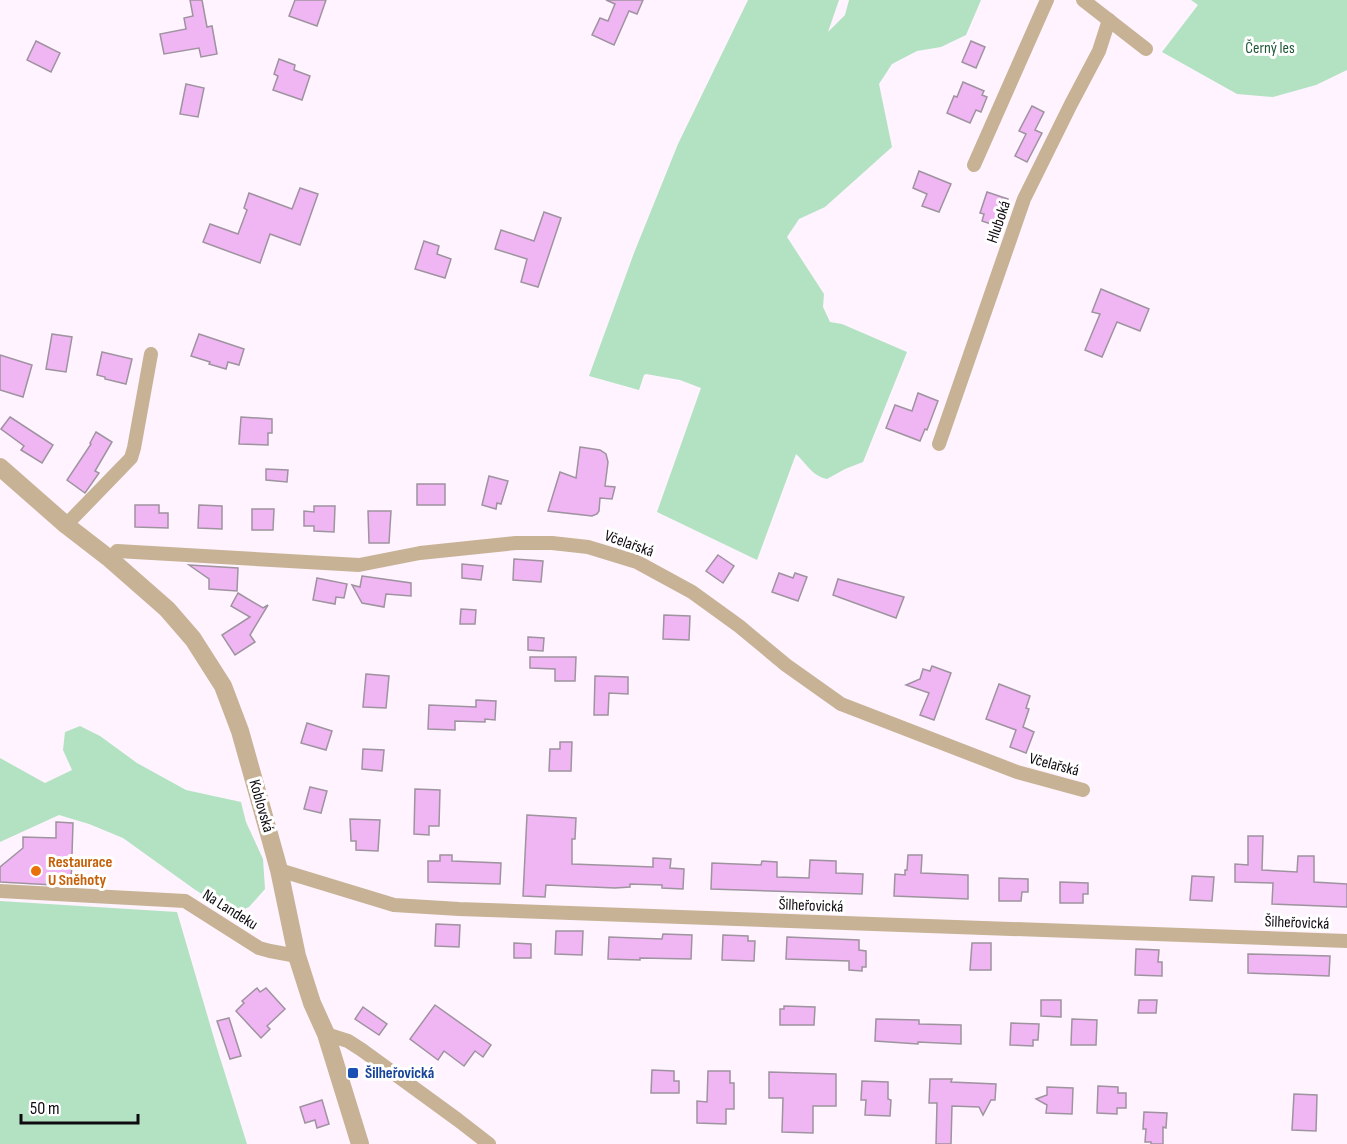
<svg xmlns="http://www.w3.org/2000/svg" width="1347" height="1144" viewBox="0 0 1347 1144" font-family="'Sofia Sans Condensed',sans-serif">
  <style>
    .green { fill: #b3e2c2 }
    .building { fill: #f0b6f3; stroke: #9e939f; stroke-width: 1.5 }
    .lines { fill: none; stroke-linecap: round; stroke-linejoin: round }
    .minor { stroke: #c7b295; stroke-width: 14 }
    .tertiary { stroke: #c7b295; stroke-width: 18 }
    .food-dot { fill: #e8710a; stroke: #fff; stroke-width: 2 }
    .transit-dot { fill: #1a4fb4; stroke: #fff; stroke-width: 2 }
    .labels { text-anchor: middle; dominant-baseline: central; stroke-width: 6; stroke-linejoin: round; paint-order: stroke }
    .park-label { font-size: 16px; fill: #1f5837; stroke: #fff }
    .street-label { font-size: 16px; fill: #0e0a0f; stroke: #fff }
    .food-label { font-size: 16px; font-weight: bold; fill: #c56008; stroke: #fff; text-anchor: start }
    .transit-label { font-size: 16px; font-weight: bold; fill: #164399; stroke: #fff; text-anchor: start }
  </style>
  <rect width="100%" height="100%" fill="#fef3fe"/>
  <g class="green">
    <path d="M748,0H839L828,32L845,15L849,0H981L966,35L941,47L917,51L892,64L879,84L892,147L825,207L799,219L787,237L824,294L823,307L830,322L842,324L907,352L863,462L845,469L827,479C812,476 806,463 796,454L757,560L657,512L701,388L680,380L646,374L644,375L639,390L589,376L634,253L678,144Z"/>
    <path d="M1191,0H1347V70L1316,85L1273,97L1237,94L1162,52L1198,5Z"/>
    <path d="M80,726L100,736L137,763L186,790L241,802L246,822L263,859L265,889L249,907L233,914L194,889L123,838L89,824L59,815L0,842V758L45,783L72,770L63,750L65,732Z"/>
    <path d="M0,901L177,912L216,1045L247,1144H0Z"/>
  </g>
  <g class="building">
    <path d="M190,0H202L207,27L212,26L217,54L201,57L199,48L164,54L160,34L186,29L184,18L193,16Z"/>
    <path d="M295,0H326L317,26L289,16Z"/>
    <path d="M606,0H643L637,14L629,11L614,45L592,35L600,18L608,21L615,4Z"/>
    <path d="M36,41L60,53L51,72L27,60Z"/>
    <path d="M971,41L985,47L976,68L962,62Z"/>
    <path d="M279,59L295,65L294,70L310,76L302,100L273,90L278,76L274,74Z"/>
    <path d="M963,82L984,91L982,95L987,97L981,112L976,110L970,123L947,113L954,96L957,97Z"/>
    <path d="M186,84L204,88L198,117L180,114Z"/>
    <path d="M1032,106L1044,112L1035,130L1042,133L1027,162L1015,156L1026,134L1019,131Z"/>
    <path d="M919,171L951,184L939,212L922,206L927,194L913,188Z"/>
    <path d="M300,188L318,194L300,245L270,234L260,263L203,242L210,224L238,234L247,210L244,208L249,193L292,209Z"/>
    <path d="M987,192L1008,199L1001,220L996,219L994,225L982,221L984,214L980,213Z"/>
    <path d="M544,212L561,218L538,287L521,282L527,259L495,249L501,230L534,241Z"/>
    <path d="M424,241L439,246L437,254L451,259L445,278L415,269Z"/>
    <path d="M1101,289L1149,309L1140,331L1117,322L1102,357L1085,350L1100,314L1092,312Z"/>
    <path d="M52,334L72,337L66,372L46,369Z"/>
    <path d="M199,334L244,349L239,365L228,362L226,369L209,364L210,362L191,356Z"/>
    <path d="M102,352L132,359L126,384L105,379V377L97,375Z"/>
    <path d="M0,355L32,365L23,397L0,390Z"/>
    <path d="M918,393L938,401L927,430L925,429L920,441L886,428L895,405L912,411Z"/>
    <path d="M10,417L53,445L42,463L21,450L24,446L1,429Z"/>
    <path d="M241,417L272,419V433H268V445L239,444Z"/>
    <path d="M96,432L112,442L95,471L99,473L85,493L67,480L91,444L90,443Z"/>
    <path d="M580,447L600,450L606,454L608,462L605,486L615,487L612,499L600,498L599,511L597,514L592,516L548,511L560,472L576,478Z"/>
    <path d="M266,469L288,470L287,482L266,480Z"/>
    <path d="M489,476L508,481L501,504L497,503L496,509L482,505Z"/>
    <rect x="417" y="484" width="28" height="21"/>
    <path d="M135,505H159V513H168V528L135,527Z"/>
    <path d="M199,505L222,506V529L198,528Z"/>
    <path d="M314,506H335L334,532L314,531V526H304V511L314,512Z"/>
    <path d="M252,509H274L273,530H252Z"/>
    <path d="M368,511H391L389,543H369Z"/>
    <path d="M718,555L734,566L723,583L706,571Z"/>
    <path d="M514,559L543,561L541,582L513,580Z"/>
    <path d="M462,564L483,566L481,580L462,578Z"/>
    <path d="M189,565L238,568L237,591L209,589V579Z"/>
    <path d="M779,573L793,578L795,573L807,577L798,601L772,592Z"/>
    <path d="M362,576L411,583V596L386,594L384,607L362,603L352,585L360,587Z"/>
    <path d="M317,578L347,584L344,598L336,597L335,604L313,600Z"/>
    <path d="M838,579L904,597L896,618L833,595Z"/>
    <path d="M238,593L263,608L268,605L250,635L255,642L235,655L222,635L250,617L231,606Z"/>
    <path d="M461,609L476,610L475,624H460Z"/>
    <path d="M664,615L690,616L689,640L663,639Z"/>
    <path d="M528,637L544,638L543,651L528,650Z"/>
    <path d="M530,657H576L575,681H555V669L530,668Z"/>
    <path d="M932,666L951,673L934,720L920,715L929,693L906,685L920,679L923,669L930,671Z"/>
    <path d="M366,674L389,676L386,708L363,707Z"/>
    <path d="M595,676L628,677V694L609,693L608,715H594Z"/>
    <path d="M999,684L1030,696L1026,708L1029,709L1023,727L1034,732L1026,753L1010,747L1016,730L986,719Z"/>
    <path d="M476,700L496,701L495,720L485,719V722L455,721V730L428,729L429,705L476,707Z"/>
    <path d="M307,723L332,731L326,750L301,743Z"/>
    <path d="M560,742H572L571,771H549L550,749H560Z"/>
    <path d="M363,749L384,750L382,771L362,769Z"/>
    <path d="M310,787L327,791L321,813L304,809Z"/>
    <path d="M415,789L440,790L439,826H429V835L414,834Z"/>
    <path d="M527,815L576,818L575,839H572V864L653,867V858L671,859L670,868L684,869L683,889L662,888V885L630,884V887L615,888L546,885L545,897L523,896Z"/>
    <path d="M350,819L380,820L378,851L356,850V841H351Z"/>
    <path d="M56,822L73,823L71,886L0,882V867L23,848V837L56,838Z"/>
    <path d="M1248,836H1263L1262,870L1297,872L1298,856H1314V882L1347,884V907L1272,904L1273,883L1235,882V864L1248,865Z"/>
    <path d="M440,855H452V861L501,863L500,884L428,882V861H440Z"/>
    <path d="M908,855H922L921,873L968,875V899L894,896L895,874L905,875V870H907Z"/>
    <path d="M810,860L836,861V873L863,874L862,894L711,889L712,863L761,865L762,861L777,862V877L809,878Z"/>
    <path d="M1192,876L1214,877L1212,901L1190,900Z"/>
    <path d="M999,878L1028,879V892H1022L1021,901H999Z"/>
    <path d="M1060,882L1088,883V894H1083V903H1060Z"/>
    <path d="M436,924L460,925L459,947L435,946Z"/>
    <path d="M556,931H583L582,955L555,954Z"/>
    <path d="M663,934L692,935L691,959L640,958V960L608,959L609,937L662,939Z"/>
    <path d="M723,935L748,936V941H755L754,961L722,960Z"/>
    <path d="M787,937L859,940V950L866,951V967H862V971L849,970V961L786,959Z"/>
    <path d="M514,943L531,944V958H514Z"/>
    <path d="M972,943H991V970H970Z"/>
    <path d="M1136,949L1159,950L1158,962H1162V976L1135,975Z"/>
    <path d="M1248,954L1330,956L1329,976L1248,973Z"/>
    <path d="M257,988L260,992L266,988L285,1009L267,1026L270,1029L261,1038L236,1011L244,1003L242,1001Z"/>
    <path d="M1041,1000H1061V1017L1041,1016Z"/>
    <path d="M1139,1000H1157L1156,1013H1138Z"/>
    <path d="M435,1005L491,1045L483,1057L475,1051L464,1066L444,1051L438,1060L410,1039Z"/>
    <path d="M784,1006L815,1007L814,1025H780V1009H784Z"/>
    <path d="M363,1007L387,1024L379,1035L355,1019Z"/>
    <path d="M229,1018L241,1056L230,1059L217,1021Z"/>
    <path d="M876,1019L919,1020V1024L961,1025V1044L918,1042V1044L875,1041Z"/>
    <path d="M1072,1019L1097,1020L1096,1045H1071Z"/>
    <path d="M1011,1023L1039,1024L1038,1040H1033V1046L1010,1045Z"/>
    <path d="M652,1070L674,1071V1081H679V1093H651Z"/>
    <path d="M708,1071H730V1083H734V1109H726V1124L697,1123V1101L707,1102Z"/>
    <path d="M769,1072L836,1074V1106H813V1133L782,1132L783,1098H769Z"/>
    <path d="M930,1079H952L951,1082L996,1084L995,1100H991L983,1115L979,1107L952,1106L951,1144H936L937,1103H929Z"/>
    <path d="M862,1081L888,1082V1099L891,1100L890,1116L865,1115L866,1100H861Z"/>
    <path d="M1098,1086L1118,1087V1093H1126V1108H1117V1114L1097,1113Z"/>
    <path d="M1047,1087L1073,1088L1072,1114L1046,1113L1047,1105L1036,1099L1047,1095Z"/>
    <path d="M1294,1094L1317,1095L1316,1131L1292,1130Z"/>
    <path d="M322,1100L329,1124L317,1128L315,1120L305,1123L300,1107Z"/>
    <path d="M1144,1112L1167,1113L1166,1128L1163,1127V1144H1151V1142H1145L1146,1129H1143Z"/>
  </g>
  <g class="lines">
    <g class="minor">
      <path d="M1083,0L1146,49"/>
      <path d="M974,165L1047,0"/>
      <path d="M939,444L1024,199L1071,104L1099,51L1109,20"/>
      <path d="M66,525L131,458L134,448L151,354"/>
      <path d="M110,559L117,551L359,565L420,553L516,543H552L588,547L637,562L692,592L739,626L786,665L841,704L1017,772L1083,790"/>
      <path d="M279,870L394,905L459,909L1347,941"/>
      <path d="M0,891L185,901L259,948L270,951L297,956"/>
      <path d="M326,1034L348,1041L362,1050L458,1120L489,1144"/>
    </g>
    <path class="tertiary" d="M0,467L66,525L110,559L167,609L193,639L223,686L240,731L269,834L279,870L297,956L312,1003L326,1034L360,1144"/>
  </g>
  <circle class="food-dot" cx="36" cy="871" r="6"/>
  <rect class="transit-dot" x="347" y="1067" width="12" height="12" rx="3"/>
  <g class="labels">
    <g class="park-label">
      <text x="1270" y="48">Černý les</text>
    </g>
    <g class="street-label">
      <text transform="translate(999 222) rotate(-71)">Hluboká</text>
      <text transform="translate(629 544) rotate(20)">Včelařská</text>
      <text transform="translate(1054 765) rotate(15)">Včelařská</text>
      <text transform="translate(261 806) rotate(74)">Koblovská</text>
      <text transform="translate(811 906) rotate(2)">Šilheřovická</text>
      <text transform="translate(230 910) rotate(32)">Na Landeku</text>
      <text transform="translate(1297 923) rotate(2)">Šilheřovická</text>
    </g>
    <g class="food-label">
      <text x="48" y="862">Restaurace<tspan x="48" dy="18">U Sněhoty</tspan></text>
    </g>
    <g class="transit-label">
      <text x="365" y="1073">Šilheřovická</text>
    </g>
  </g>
  <path d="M21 1114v9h117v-9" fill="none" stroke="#0e0a0f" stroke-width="3"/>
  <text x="30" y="1114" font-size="18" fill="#0e0a0f" stroke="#ffffff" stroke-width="4.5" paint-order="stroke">50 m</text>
</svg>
